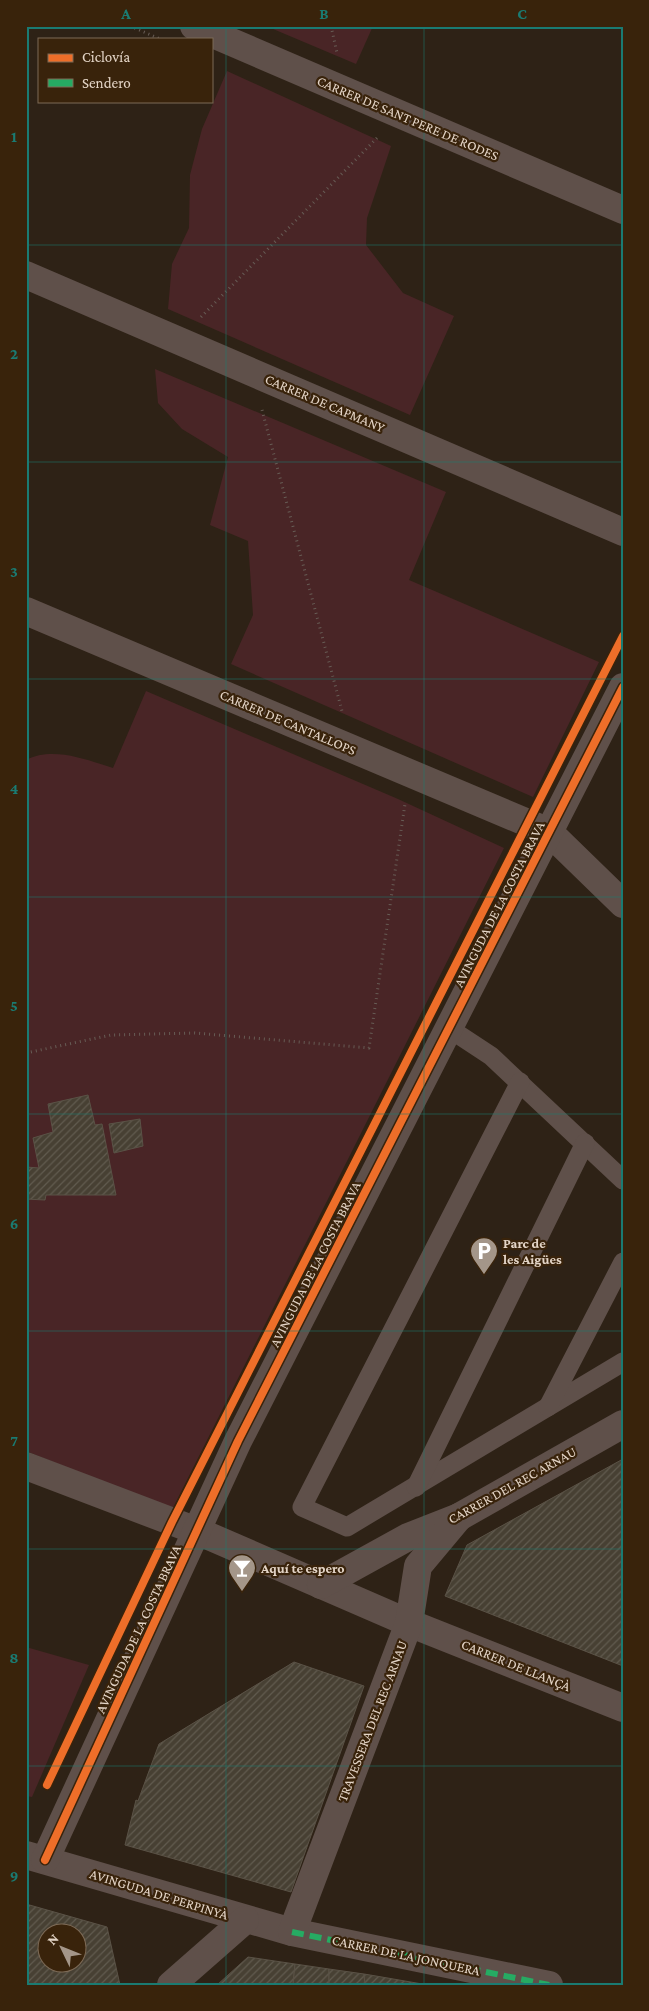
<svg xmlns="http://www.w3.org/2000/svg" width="649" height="2011" viewBox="0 0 649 2011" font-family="'Crimson Pro',serif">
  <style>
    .park { fill: #492526 }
    .building { fill: url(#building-hatch); stroke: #5a5246; fill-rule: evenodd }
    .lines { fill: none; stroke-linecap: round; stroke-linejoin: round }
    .path { stroke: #675c55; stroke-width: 3; stroke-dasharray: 1 4; stroke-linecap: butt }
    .service { stroke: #5f504a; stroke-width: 19 }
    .minor { stroke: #5f504a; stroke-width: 28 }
    .quiet { stroke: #26ab63; stroke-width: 6; stroke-dasharray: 12 6; stroke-linecap: butt }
    .cycleway-casing { stroke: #39230b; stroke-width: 11 }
    .cycleway { stroke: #ee6e29; stroke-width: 8 }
    .grid { fill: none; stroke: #1a7b72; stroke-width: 1; stroke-opacity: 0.55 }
    .labels { text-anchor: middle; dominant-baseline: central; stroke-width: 4.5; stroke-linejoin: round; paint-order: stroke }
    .street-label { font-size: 14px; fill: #e4d5c7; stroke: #39230b }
    .poi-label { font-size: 14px; font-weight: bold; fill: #e4d5c7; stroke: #39230b; text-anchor: start }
    .neatline { fill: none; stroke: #1a7b72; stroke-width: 2 }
    .grid-label { font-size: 16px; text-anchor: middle; font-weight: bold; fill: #1a7b72 }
  </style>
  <defs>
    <pattern id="building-hatch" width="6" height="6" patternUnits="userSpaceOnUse" patternTransform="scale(1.25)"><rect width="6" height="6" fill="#474033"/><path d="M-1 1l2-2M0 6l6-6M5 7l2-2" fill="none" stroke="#615b4f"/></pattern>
  </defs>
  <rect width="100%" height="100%" fill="#2e2216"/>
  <g class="park">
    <path d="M266,26H373L356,64Z"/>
    <path d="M227,71L391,146L367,218L366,245L403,293L454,316L410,415L168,309L172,264L189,228L190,175L202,129Z"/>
    <path d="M155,369L446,492L409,580L599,662L533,797L231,664L253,615L248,541L210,525L228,457L182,429L158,403Z"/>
    <path d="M146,691L398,799L504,848L172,1510L26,1451V760C53,746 87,760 113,768Z"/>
    <path d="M26,1647L89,1665L32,1797L26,1796Z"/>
  </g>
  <g class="building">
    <path d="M88,1095L95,1125L102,1124L116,1195H46L45,1200L26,1199V1167L39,1168L33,1138L53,1132L48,1104Z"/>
    <path d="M140,1119L143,1146L114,1153L109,1124Z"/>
    <path d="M623,1459V1666L445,1596L467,1545Z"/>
    <path d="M294,1662L364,1686L291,1892L125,1845L136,1800L138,1801L159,1744Z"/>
    <path d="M26,1904L107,1927L120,1985H26ZM48,1934H78V1964H48Z"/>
    <path d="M248,1957L295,1964L293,1985H217Z"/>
    <path d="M295,1964L329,1969V1985H293Z"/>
    <path d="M329,1969L364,1974L365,1985H329Z"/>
    <path d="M364,1974L376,1976L428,1985H365Z"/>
  </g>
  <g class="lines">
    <g class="path">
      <path d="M130,26L160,39"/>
      <path d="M331,26L337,53"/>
      <path d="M201,317L377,138"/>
      <path d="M262,410L342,711"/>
      <path d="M26,1053L111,1035L195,1033L369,1048L405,804"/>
    </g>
    <g class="service">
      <path d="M450,1029L491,1056L623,1180"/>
      <path d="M520,1082L302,1507L347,1527L623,1362"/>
      <path d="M548,1407L623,1262"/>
      <path d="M416,1487L585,1143"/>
    </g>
    <g class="minor">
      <path d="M194,26L623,210"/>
      <path d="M26,275L623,532"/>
      <path d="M26,611L549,832L623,904"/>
      <path d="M26,1466L197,1531L409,1623L623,1708"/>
      <path d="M321,1585L408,1537L459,1517L623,1424"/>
      <path d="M26,1855L292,1932L549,1985"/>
      <path d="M45,1860L238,1441L623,687"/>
      <path d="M292,1932L409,1623L418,1566L459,1517"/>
      <path d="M171,1985L245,1920"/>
    </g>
    <path class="quiet" d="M292,1932L549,1985"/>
    <g class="cycleway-casing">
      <g id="cycleway">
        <path d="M47,1785L172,1522L623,636"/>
        <path d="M45,1860L238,1441L623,687"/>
      </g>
    </g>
    <use href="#cycleway" class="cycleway"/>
  </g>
  <path class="grid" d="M226,26V1985M424,26V1985M26,245H623M26,462H623M26,679H623M26,897H623M26,1114H623M26,1331H623M26,1549H623M26,1766H623"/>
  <defs>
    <g id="parking-pin" transform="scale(1.4375)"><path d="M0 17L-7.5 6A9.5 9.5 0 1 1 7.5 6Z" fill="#a49689" stroke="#39230b"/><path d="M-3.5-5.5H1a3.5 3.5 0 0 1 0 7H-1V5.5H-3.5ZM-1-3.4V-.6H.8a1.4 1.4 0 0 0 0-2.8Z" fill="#fff"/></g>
    <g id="bar-pin" transform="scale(1.4375)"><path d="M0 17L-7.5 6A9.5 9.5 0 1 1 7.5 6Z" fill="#a49689" stroke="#39230b"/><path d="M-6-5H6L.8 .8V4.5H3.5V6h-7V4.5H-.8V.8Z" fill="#fff"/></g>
  </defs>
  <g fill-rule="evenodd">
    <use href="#parking-pin" x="484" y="1251"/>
    <use href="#bar-pin" x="242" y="1568"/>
  </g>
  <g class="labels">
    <g class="street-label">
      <text transform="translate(408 118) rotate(23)">CARRER DE SANT PERE DE RODES</text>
      <text transform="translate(325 403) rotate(23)">CARRER DE CAPMANY</text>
      <text transform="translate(288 722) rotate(23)">CARRER DE CANTALLOPS</text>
      <text transform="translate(499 904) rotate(-63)">AVINGUDA DE LA COSTA BRAVA</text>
      <text transform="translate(315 1264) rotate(-63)">AVINGUDA DE LA COSTA BRAVA</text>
      <text transform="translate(512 1485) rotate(-29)">CARRER DEL REC ARNAU</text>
      <text transform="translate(138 1629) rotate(-65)">AVINGUDA DE LA COSTA BRAVA</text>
      <text transform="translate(516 1665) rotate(22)">CARRER DE LLANÇÀ</text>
      <text transform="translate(372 1721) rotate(-69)">TRAVESSERA DEL REC ARNAU</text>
      <text transform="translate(159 1894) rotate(17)">AVINGUDA DE PERPINYÀ</text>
      <text transform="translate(406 1955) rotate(12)">CARRER DE LA JONQUERA</text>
    </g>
    <g class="poi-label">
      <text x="503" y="1243">Parc de<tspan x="503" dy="16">les Aigües</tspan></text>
      <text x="261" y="1568">Aquí te espero</text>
    </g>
  </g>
  <rect width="649" height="2011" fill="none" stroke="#39230b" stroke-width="55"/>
  <rect x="38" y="38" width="175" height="65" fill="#39230b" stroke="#7d6a56"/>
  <rect x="48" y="54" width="25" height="8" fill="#ee6e29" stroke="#7d6a56"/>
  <text x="82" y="62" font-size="15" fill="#e4d5c7">Ciclovía</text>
  <rect x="48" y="79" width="25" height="8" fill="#26ab63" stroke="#7d6a56"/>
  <text x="82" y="88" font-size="15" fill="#e4d5c7">Sendero</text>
  <g transform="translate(62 1948) rotate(313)"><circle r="24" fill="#39230b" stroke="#7d6a56"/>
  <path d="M0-4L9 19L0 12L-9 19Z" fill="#a49689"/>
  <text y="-8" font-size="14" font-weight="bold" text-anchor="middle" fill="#e4d5c7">N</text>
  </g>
  <rect x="28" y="28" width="594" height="1956" class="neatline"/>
  <g class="grid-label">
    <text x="126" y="19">A</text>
    <text x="324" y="19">B</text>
    <text x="522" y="19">C</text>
    <text x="14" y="142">1</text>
    <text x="14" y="359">2</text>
    <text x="14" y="577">3</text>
    <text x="14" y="794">4</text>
    <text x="14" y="1011">5</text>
    <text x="14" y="1229">6</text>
    <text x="14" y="1446">7</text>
    <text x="14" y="1663">8</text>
    <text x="14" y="1881">9</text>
  </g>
</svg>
